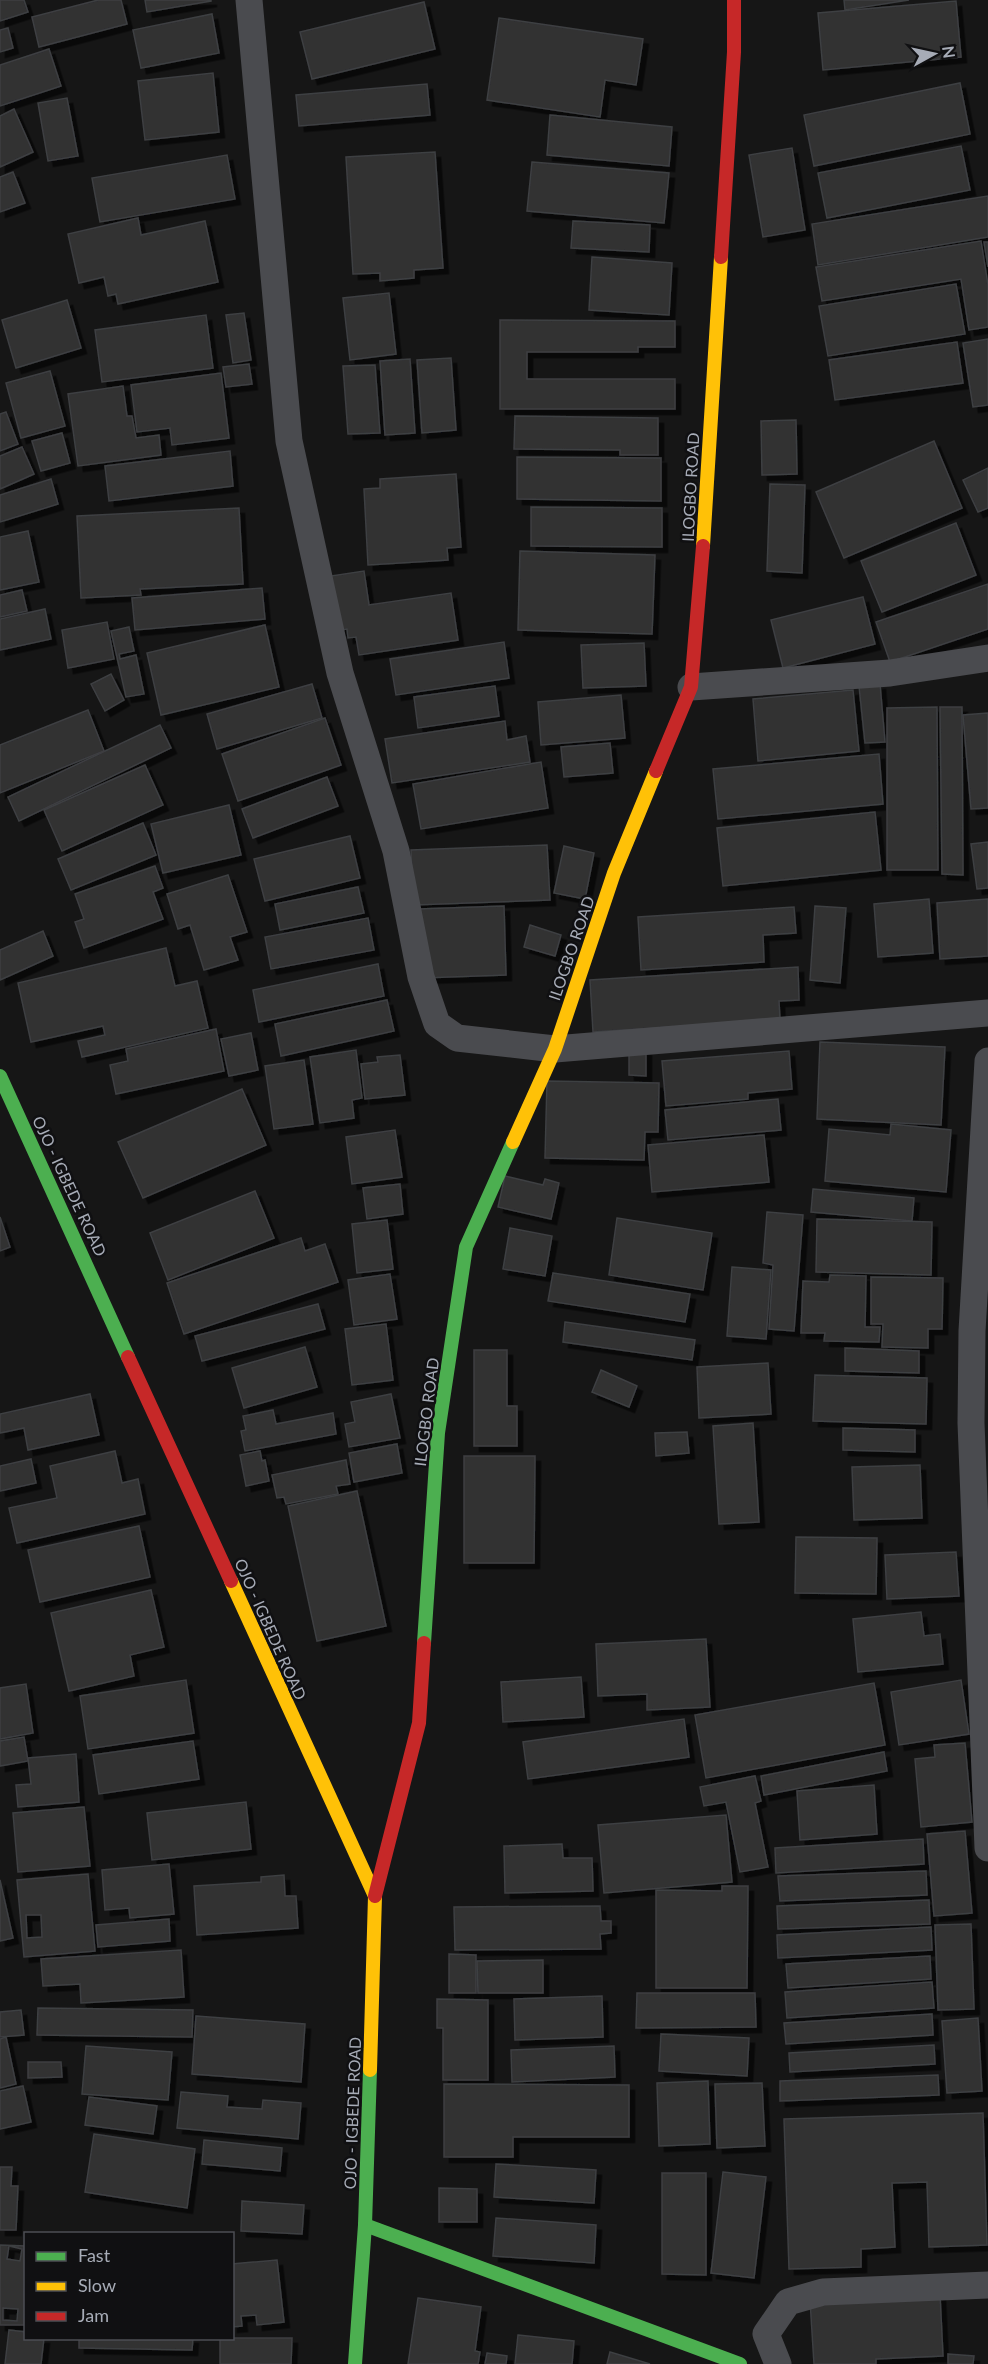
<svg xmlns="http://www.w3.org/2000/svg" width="988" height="2364" viewBox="0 0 988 2364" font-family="Lato,sans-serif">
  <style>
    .building { fill: #303032; stroke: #3e3f42; stroke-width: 1.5; fill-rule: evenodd; filter: url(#shadow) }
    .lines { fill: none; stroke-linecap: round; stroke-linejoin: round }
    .street { stroke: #4a4b4f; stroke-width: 27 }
    .fast { stroke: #4caf50; stroke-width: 14 }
    .slow { stroke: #ffc107; stroke-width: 14 }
    .jam { stroke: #c62828; stroke-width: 14 }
    .labels { text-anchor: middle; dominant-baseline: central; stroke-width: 5; stroke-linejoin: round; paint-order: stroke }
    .street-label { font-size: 16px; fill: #a7acb7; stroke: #101012 }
  </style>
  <defs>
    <filter id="shadow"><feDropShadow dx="5.5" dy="5.5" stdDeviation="0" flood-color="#0009"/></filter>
  </defs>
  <rect width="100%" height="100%" fill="#161616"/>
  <g class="building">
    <path d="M0,0H24L28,12L0,21Z"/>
    <path d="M98,0H121L127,24L39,47L32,17Z"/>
    <path d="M145,0H211V1L147,12Z"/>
    <path d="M844,0H909L845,10Z"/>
    <path d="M956,1L961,57L823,70L818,13Z"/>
    <path d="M424,2L435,49L312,79L300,32Z"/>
    <path d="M212,14L219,53L141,68L133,30Z"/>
    <path d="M499,18L643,39L636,85L605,80L600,117L487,100Z"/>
    <path d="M8,28L13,48L0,52V30Z"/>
    <path d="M49,49L61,86L0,106V65Z"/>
    <path d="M213,73L219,132L145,140L138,81Z"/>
    <path d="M960,83L970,134L814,166L804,115Z"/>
    <path d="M427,84L430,115L299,126L296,95Z"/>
    <path d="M67,98L78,156L48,161L38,103Z"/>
    <path d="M14,109L33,152L0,167V116Z"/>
    <path d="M550,115L672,127L669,166L547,155Z"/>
    <path d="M961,146L970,190L827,218L818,173Z"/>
    <path d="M792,148L805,230L763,237L749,155Z"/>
    <path d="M435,152L443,268L414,270V278L380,281V273L353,274L346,157Z"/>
    <path d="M227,155L235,199L100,222L92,178Z"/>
    <path d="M532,162L669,173L664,223L527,211Z"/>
    <path d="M13,172L25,203L0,212V177Z"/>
    <path d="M988,196V237L818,265L812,224Z"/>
    <path d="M138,218L141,235L205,221L218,282L118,304L116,294L108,296L104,277L79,283L68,234Z"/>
    <path d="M573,221L650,225L649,252L571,248Z"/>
    <path d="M981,241L988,285V327L969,330L961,279L822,301L816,267Z"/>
    <path d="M984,242H988V267Z"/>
    <path d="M592,257L672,263L669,315L589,310Z"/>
    <path d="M956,284L965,334L828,356L819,306Z"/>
    <path d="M389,293L396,354L350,360L343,298Z"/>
    <path d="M67,300L81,348L16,368L2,320Z"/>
    <path d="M244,313L251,360L233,363L226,315Z"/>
    <path d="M206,315L213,368L102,382L95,330Z"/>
    <path d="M500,320L675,321V347H638V352H527V379H675V409H500Z"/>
    <path d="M988,339V405L973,407L963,343Z"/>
    <path d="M957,342L963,383L835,400L829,360Z"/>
    <path d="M451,358L456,430L422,433L417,360Z"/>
    <path d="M410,359L415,433L385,435L380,361Z"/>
    <path d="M249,364L252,384L226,387L223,367Z"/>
    <path d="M375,365L380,433L348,434L343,366Z"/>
    <path d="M50,371L65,426L21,438L6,383Z"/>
    <path d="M221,373L229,438L172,445L170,428L137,432L131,385Z"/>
    <path d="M123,386L127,416H132L136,438L159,435L161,455L78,466L68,394Z"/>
    <path d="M6,412L18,444L0,451V414Z"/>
    <path d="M515,416L658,418V455H620V450L514,449Z"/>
    <path d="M796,420L797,474L762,475L761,421Z"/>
    <path d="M62,433L70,463L41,471L32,441Z"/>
    <path d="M934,441L962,508L844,558L816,492Z"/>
    <path d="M22,447L34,474L0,489V456Z"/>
    <path d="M230,451L233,486L109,501L105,466Z"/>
    <path d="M517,457L661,458V501L517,499Z"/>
    <path d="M988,468V508L978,512L963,480Z"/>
    <path d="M456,474L461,547L447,548L448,560L368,565L364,489L380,488V479Z"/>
    <path d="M51,479L58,504L0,522V495Z"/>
    <path d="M770,484L805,485L802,573L767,571Z"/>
    <path d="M531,507L662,508V547L531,546Z"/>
    <path d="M239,508L243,584L140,589L141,595L81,598L77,516Z"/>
    <path d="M956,523L976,575L882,612L861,561Z"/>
    <path d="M28,531L39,582L0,590V537Z"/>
    <path d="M520,551L655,555L652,634L518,630Z"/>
    <path d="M364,571L369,605L451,593L458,640L359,655L356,637L348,638L347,629L335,631L324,577Z"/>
    <path d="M988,584V629L890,662L876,622Z"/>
    <path d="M262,588L265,619L135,630L132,598Z"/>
    <path d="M22,590L27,611L0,617V595Z"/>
    <path d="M863,597L875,644L783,668L771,620Z"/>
    <path d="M45,609L51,639L0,650V619Z"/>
    <path d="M107,622L114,659L68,668L62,630Z"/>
    <path d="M265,625L279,687L161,715L147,653Z"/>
    <path d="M129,627L134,651L119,654L120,659L136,655L144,694L126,697L111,631Z"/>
    <path d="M504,642L509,678L396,695L390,659Z"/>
    <path d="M644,643L646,686L583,688L581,645Z"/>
    <path d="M111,674L124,700L105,711L91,684Z"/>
    <path d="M312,684L322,718L217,749L207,714Z"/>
    <path d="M880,684L885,742L865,743L859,686Z"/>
    <path d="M495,686L499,716L418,728L414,697Z"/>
    <path d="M853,690L859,751L758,761L753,699Z"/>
    <path d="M621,695L625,738L541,745L538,702Z"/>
    <path d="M937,707L938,870H887V708Z"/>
    <path d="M940,707H962L963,875L942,874Z"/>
    <path d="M88,710L104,751L0,793V745Z"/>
    <path d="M988,713V808L971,809L963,715Z"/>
    <path d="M325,718L341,765L238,801L222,754Z"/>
    <path d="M505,721L507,740L526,736L530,762L392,783L385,739Z"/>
    <path d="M160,725L171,748L19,821L8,797Z"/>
    <path d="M610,743L613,773L564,777L561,747Z"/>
    <path d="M879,754L883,804L718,819L713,769Z"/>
    <path d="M541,762L548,808L421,829L413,784Z"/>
    <path d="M145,765L163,805L62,851L44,810Z"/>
    <path d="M327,777L338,806L253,838L242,809Z"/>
    <path d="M229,805L241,855L163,873L151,824Z"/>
    <path d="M875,812L881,870L723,886L717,828Z"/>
    <path d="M143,823L156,855L71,890L58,859Z"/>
    <path d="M350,836L360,878L265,901L254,859Z"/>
    <path d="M988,842V888L977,889L971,844Z"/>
    <path d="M547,845L550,900L413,905L411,850Z"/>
    <path d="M564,846L594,853L585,899L554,893Z"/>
    <path d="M155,866L163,888L153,892L163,919L84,948L75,922L84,919L75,894Z"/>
    <path d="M228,875L247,932L230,937L238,960L204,970L190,925L178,929L167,894Z"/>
    <path d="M358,887L364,913L280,930L275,904Z"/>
    <path d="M929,899L933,953L878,957L874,904Z"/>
    <path d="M988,899V956L940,959L937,903Z"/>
    <path d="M504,906L506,975L421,978L419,909Z"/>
    <path d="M815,906L846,908L840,983L810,980Z"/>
    <path d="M794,907L796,933L763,935L764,962L641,970L638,917Z"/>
    <path d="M368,918L374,950L271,969L265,937Z"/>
    <path d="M530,925L561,935L555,956L524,947Z"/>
    <path d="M43,931L53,956L0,980V950Z"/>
    <path d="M166,948L175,986L197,981L208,1028L82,1057L78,1041L105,1035L103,1026L31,1042L18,983Z"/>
    <path d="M378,964L384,996L259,1022L253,990Z"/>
    <path d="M798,967L799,1000L779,1001L780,1020L593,1032L590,980Z"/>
    <path d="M387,1000L394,1031L281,1056L275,1024Z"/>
    <path d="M216,1029L224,1071L116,1094L110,1065L128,1061L126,1049Z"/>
    <path d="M251,1033L258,1070L229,1076L221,1039Z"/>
    <path d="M820,1042L945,1047L941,1125L817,1119Z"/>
    <path d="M356,1050L362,1098L352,1100L354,1118L320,1123L310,1057Z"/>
    <path d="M629,1050H646V1076L629,1075Z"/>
    <path d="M789,1051L792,1089L748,1093V1099L666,1106L662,1061Z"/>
    <path d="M400,1055L405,1095L365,1099L361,1064L378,1062L377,1057Z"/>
    <path d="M304,1060L313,1124L274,1129L265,1066Z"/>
    <path d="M547,1081L659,1083L658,1132H645L644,1160L545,1158Z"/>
    <path d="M242,1089L266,1145L143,1198L118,1142Z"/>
    <path d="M778,1099L781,1130L668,1140L665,1110Z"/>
    <path d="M891,1124L951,1130L946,1192L825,1181L829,1129L890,1135Z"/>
    <path d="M395,1130L402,1177L352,1184L346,1137Z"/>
    <path d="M764,1135L769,1182L652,1192L648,1145Z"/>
    <path d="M505,1176L543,1185L545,1179L559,1183L551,1219L498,1207Z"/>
    <path d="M400,1184L403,1214L367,1219L363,1188Z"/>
    <path d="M813,1189L914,1198L912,1221L811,1212Z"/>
    <path d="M255,1191L274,1238L168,1280L150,1233Z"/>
    <path d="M767,1212L803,1215L794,1331L769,1329L773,1265L763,1263Z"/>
    <path d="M0,1217L10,1247L0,1251Z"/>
    <path d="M617,1218L712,1233L703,1290L609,1275Z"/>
    <path d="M817,1219L932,1222L931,1275L816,1272Z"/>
    <path d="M387,1220L393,1269L357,1273L352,1224Z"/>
    <path d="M510,1228L552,1236L545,1276L503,1269Z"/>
    <path d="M301,1238L305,1251L325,1244L338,1282L184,1334L167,1283Z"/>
    <path d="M732,1267L771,1270L766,1339L727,1336Z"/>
    <path d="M553,1273L690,1294L685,1322L548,1301Z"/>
    <path d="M390,1274L397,1319L354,1325L348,1280Z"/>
    <path d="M830,1275L866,1276L865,1327H880L879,1342L824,1341L825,1333H801L803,1281L829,1282Z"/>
    <path d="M871,1277L943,1278L942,1329H928V1348L882,1347L883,1324H871Z"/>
    <path d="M318,1304L325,1329L202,1361L195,1336Z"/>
    <path d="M565,1322L695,1340L692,1360L563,1342Z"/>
    <path d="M386,1324L393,1380L352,1385L345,1329Z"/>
    <path d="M305,1347L317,1387L244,1408L232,1368Z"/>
    <path d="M845,1348L919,1351V1373L845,1371Z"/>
    <path d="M474,1350H507V1406H517V1446H474Z"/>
    <path d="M768,1363L771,1414L699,1418L697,1367Z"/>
    <path d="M601,1370L637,1386L629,1407L592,1392Z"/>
    <path d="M815,1375L927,1378L926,1424L813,1421Z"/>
    <path d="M90,1394L99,1435L28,1450L24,1428L0,1433V1414Z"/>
    <path d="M391,1394L400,1438L349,1447L345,1424L355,1422L351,1402Z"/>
    <path d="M273,1410L276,1424L333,1413L336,1434L245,1451L241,1431L246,1430L243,1416Z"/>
    <path d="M753,1423L759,1522L719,1524L713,1426Z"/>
    <path d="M843,1428L915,1430V1452L843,1450Z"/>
    <path d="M687,1432L689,1453L656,1456L655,1433Z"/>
    <path d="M397,1444L402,1473L354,1482L349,1453Z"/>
    <path d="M115,1451L122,1483L138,1479L145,1514L17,1543L9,1508L57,1498L50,1466Z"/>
    <path d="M260,1451L262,1461L265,1460L269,1481L246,1486L240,1455Z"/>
    <path d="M464,1456H535L534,1563H464Z"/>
    <path d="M31,1459L36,1483L0,1491V1466Z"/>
    <path d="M346,1460L350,1484L336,1486L338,1494L286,1504L284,1497L277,1498L272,1475Z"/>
    <path d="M920,1465L922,1518L854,1520L852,1467Z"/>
    <path d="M357,1491L386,1626L317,1641L288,1506Z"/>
    <path d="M139,1526L150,1577L40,1602L28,1550Z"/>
    <path d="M796,1537L877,1538L876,1594L795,1593Z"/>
    <path d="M956,1552L959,1596L887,1599L885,1555Z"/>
    <path d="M151,1590L164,1647L130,1655L134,1676L69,1691L51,1613Z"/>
    <path d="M921,1612L924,1636L940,1634L943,1664L858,1672L853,1619Z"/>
    <path d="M706,1639L710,1707L647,1710V1694L598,1696L596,1644Z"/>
    <path d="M581,1677L584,1717L503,1722L501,1682Z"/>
    <path d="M186,1680L194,1733L88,1749L80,1696Z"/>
    <path d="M961,1680L969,1734L899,1745L891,1692Z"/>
    <path d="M874,1683L885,1745L706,1778L695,1715Z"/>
    <path d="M26,1684L33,1733L0,1739V1688Z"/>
    <path d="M684,1719L689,1757L528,1779L523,1742Z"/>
    <path d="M24,1737L28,1761L0,1766V1741Z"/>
    <path d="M193,1741L199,1779L99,1794L93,1755Z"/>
    <path d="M965,1743L972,1822L921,1827L915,1759L935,1757L934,1745Z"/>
    <path d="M884,1752L887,1771L764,1795L761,1776Z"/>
    <path d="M76,1754L79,1802L18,1807L16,1785L31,1784L28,1758Z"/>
    <path d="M755,1776L761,1801L755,1803L768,1867L740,1872L726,1802L704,1806L700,1787Z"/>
    <path d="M874,1785L877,1834L800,1840L797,1791Z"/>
    <path d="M246,1802L251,1849L152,1860L147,1813Z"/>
    <path d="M84,1807L90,1866L18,1872L13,1813Z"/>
    <path d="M726,1815L732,1882L604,1893L598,1825Z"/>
    <path d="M965,1831L972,1913L934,1916L927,1834Z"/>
    <path d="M923,1839L924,1864L776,1873L775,1848Z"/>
    <path d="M562,1844L563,1858H592L593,1891L505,1893L504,1846Z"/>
    <path d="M169,1864L174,1914L130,1918L129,1908L105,1910L102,1870Z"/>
    <path d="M926,1871L927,1895L780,1901L778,1876Z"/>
    <path d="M88,1874L95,1951L24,1957L17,1880ZM26,1915H41L42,1937L27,1938Z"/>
    <path d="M284,1875L285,1896H296L298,1928L197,1935L194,1886L261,1882V1877Z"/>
    <path d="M0,1880L13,1938L0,1941Z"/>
    <path d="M722,1886H748L747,1988H656V1890L722,1891Z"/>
    <path d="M929,1900L930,1924L778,1929L777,1906Z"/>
    <path d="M600,1906L601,1921H611V1933L600,1934L601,1949L455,1950L454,1907Z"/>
    <path d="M169,1919L170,1941L98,1947L96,1925Z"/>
    <path d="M971,1924L974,2009L938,2010L935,1925Z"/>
    <path d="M931,1927L932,1950L778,1958L777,1935Z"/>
    <path d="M181,1950L184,1997L81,2003L80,1984L43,1986L41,1959Z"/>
    <path d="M449,1954L476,1955V1993H449Z"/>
    <path d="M930,1956L931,1979L788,1988L786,1964Z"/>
    <path d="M543,1960V1993H478L477,1961Z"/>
    <path d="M932,1982L934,2008L787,2018L785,1992Z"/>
    <path d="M637,1993H755L756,2027L636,2028Z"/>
    <path d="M602,1996L603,2037L515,2040L514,1999Z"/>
    <path d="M437,1999L488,2000V2080H443V2028H437Z"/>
    <path d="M38,2008L193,2010L192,2037L37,2035Z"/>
    <path d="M21,2010L24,2035L0,2037V2012Z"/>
    <path d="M932,2014L933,2035L786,2044L784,2023Z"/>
    <path d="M196,2016L305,2024L301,2082L192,2074Z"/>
    <path d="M978,2018L982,2091L947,2093L942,2021Z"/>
    <path d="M661,2034L749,2038L747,2076L659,2071Z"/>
    <path d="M6,2037L16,2084L0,2088V2039Z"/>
    <path d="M934,2045L935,2064L790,2072L789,2053Z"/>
    <path d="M86,2046L172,2052L168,2100L82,2094Z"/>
    <path d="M614,2046L615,2077L512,2082L511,2050Z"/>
    <path d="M28,2062H61L62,2077L28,2078Z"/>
    <path d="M938,2075L939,2095L780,2101V2081Z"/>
    <path d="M708,2081L710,2144L659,2146L657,2083Z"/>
    <path d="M762,2083L765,2146L717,2148L715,2084Z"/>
    <path d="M444,2084L629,2085V2137H513V2157H444Z"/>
    <path d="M23,2086L31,2122L0,2129V2091Z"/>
    <path d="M181,2092L228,2096L227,2107L262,2109L263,2100L301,2103L298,2139L177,2128Z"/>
    <path d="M89,2097L157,2106L153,2134L85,2125Z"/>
    <path d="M983,2113L987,2245L929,2247L927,2182L892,2183L895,2247L861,2249V2267L789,2269L784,2119Z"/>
    <path d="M94,2134L195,2149L187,2208L85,2192Z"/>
    <path d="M204,2140L282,2148L280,2171L202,2164Z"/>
    <path d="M496,2164L596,2170L594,2203L494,2197Z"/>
    <path d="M0,2167H12L11,2186H18L16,2230H0Z"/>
    <path d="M723,2172L766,2177L754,2278L711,2273Z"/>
    <path d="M662,2173H706V2275L662,2274Z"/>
    <path d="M439,2188L477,2189V2222H439Z"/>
    <path d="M242,2201L304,2205L302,2234L241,2231Z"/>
    <path d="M496,2218L596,2225L594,2263L493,2256Z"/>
    <path d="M0,2245L26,2246V2325H0ZM9,2246L22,2249L20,2261L7,2259ZM3,2308L18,2309L17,2321L3,2320Z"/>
    <path d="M277,2260L284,2322L257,2325L256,2315L241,2316L242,2326L232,2327V2264Z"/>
    <path d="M940,2295L943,2356L876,2359V2364H814L810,2300Z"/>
    <path d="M418,2298L481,2307L475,2351L480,2352L478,2364H408Z"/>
    <path d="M9,2330L26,2332V2338H44L41,2364H5Z"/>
    <path d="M518,2335L574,2341L572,2364H515Z"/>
    <path d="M79,2338H193L192,2350L79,2348Z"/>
    <path d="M220,2338H292L291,2364H220Z"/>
    <path d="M610,2352L650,2364H607Z"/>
    <path d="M487,2353L507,2356L506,2364H485Z"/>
    <path d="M948,2354L974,2356L973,2364H948Z"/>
  </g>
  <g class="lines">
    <g class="street">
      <path d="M249,0L289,441L340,673L396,851L421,977L437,1024L457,1038L555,1049L988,1013"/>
      <path d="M691,687L890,673L988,658"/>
      <path d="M988,1061L972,1331L971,1423L988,1848"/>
      <path d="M778,2364L766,2334L788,2302L823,2292L988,2285"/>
    </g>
    <g class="fast">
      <path d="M0,1076L128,1357"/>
      <path d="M424,1643L438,1433L466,1247L513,1142"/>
      <path d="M365,2225L740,2364"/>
      <path d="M355,2364L365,2225L370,2070"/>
    </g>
    <g class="slow">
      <path d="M703,546L721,257"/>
      <path d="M513,1142L555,1049L614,873L656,771"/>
      <path d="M231,1581L375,1896L370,2070"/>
    </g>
    <g class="jam">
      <path d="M721,257L734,52V0"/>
      <path d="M656,771L691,687L703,546"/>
      <path d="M128,1357L231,1581"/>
      <path d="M375,1896L419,1723L424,1643"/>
    </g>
  </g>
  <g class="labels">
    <g class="street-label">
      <text transform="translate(690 487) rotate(-87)">ILOGBO ROAD</text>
      <text transform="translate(571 948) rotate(-71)">ILOGBO ROAD</text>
      <text transform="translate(70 1186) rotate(65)">OJO - IGBEDE ROAD</text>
      <text transform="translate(426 1412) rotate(-83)">ILOGBO ROAD</text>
      <text transform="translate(271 1629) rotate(66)">OJO - IGBEDE ROAD</text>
      <text transform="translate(352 2113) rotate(-88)">OJO - IGBEDE ROAD</text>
    </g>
  </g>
  <rect x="24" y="2232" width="210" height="108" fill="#101012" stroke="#4c4e54" stroke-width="1.5"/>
  <rect x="36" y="2252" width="30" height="9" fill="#4caf50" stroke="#4c4e54" stroke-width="1.5"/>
  <text x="78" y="2262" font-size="18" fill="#a7acb7">Fast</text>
  <rect x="36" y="2282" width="30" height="9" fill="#ffc107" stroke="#4c4e54" stroke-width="1.5"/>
  <text x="78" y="2292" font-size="18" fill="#a7acb7">Slow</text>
  <rect x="36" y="2312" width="30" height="9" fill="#c62828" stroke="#4c4e54" stroke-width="1.5"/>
  <text x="78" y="2322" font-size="18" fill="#a7acb7">Jam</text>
  <g transform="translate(934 54) rotate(82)" stroke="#101012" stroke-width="4.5" paint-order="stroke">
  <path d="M0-4.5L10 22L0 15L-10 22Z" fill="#a7acb7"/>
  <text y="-9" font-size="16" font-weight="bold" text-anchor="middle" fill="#a7acb7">N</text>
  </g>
</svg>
